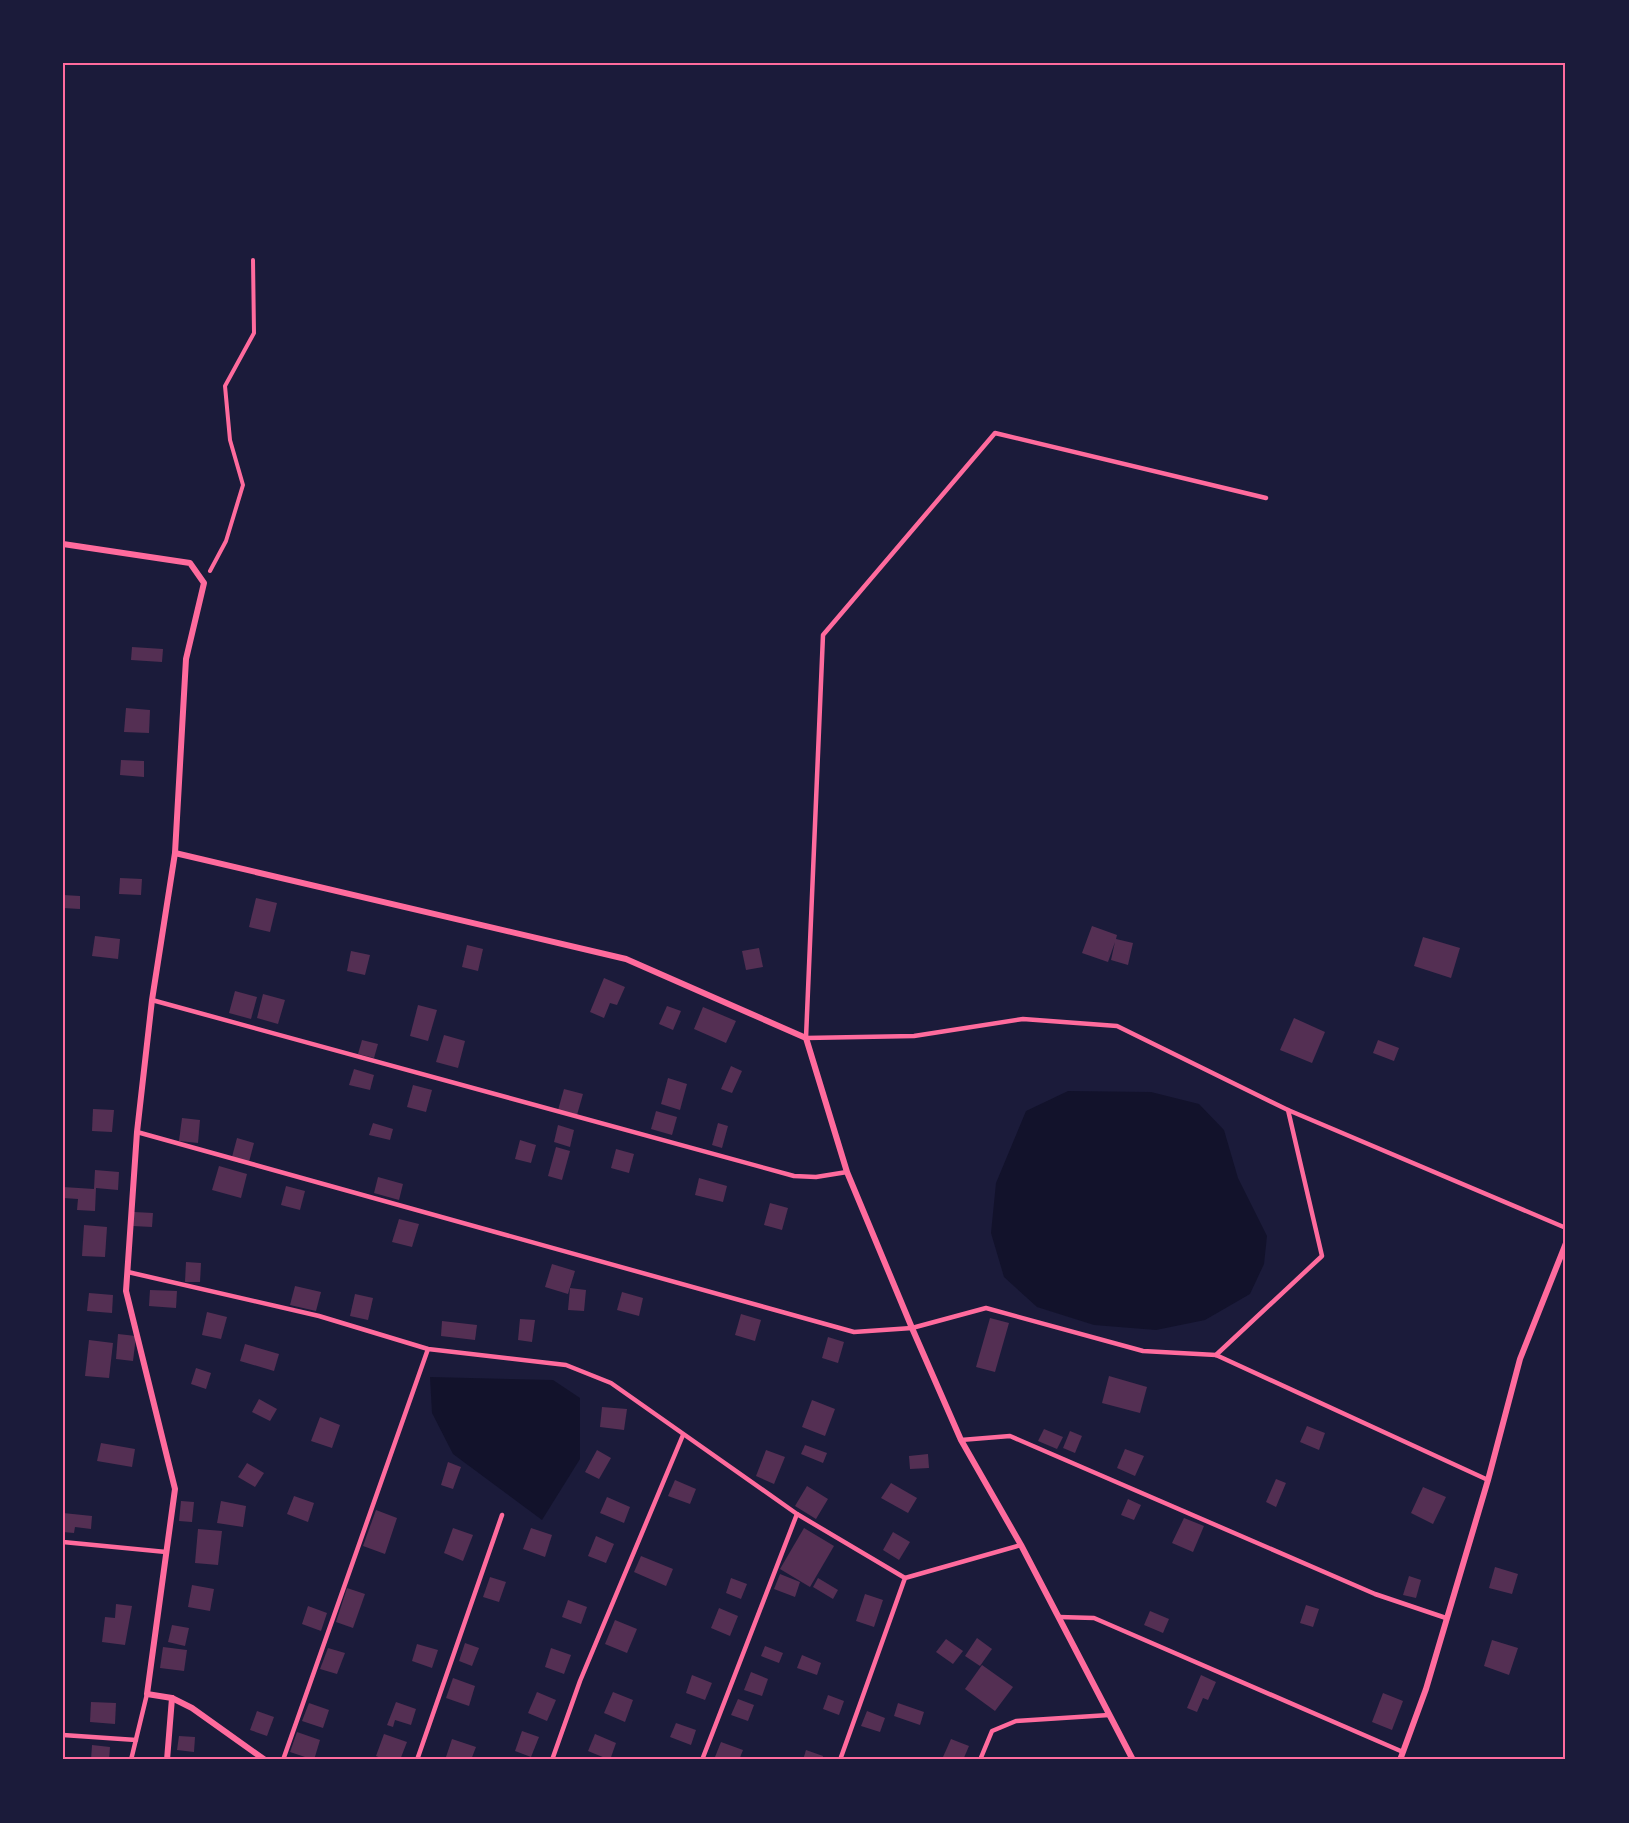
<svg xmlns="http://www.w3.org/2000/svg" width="1629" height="1823" viewBox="0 0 1629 1823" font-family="'Roboto Condensed',sans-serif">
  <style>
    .water { fill: #12122b }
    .building { fill: #542f53 }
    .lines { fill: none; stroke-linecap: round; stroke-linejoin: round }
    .path { stroke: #ff6b9d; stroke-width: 4 }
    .service { stroke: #ff6b9d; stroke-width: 4.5 }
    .minor { stroke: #ff6b9d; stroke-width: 6 }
    .neatline { fill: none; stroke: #ff6b9d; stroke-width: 2 }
  </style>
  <rect width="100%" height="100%" fill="#1b1b3a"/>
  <g class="water">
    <path d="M1068,1091L1151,1092L1199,1104L1224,1130L1238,1178L1267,1236L1264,1264L1250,1294L1205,1320L1156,1330L1094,1325L1037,1307L1004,1277L991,1233L996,1183L1026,1111Z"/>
    <path d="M430,1377L553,1380L580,1398V1459L542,1520L453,1454L432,1413Z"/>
  </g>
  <g class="building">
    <path d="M132,647L163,649L162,662L131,660Z"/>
    <path d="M126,708L150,710L149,733L124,732Z"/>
    <path d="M121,760L144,761V777L120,775Z"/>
    <path d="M120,878L142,879L141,895L119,894Z"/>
    <path d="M63,895L80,896V909L63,908Z"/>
    <path d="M256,898L277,903L270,932L249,927Z"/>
    <path d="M1092,926L1117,935L1116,939L1133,943L1128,965L1111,960L1115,942L1108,962L1082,953Z"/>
    <path d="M95,936L120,939L118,959L92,956Z"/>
    <path d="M1423,937L1460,948L1451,978L1414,966Z"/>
    <path d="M467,945L483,949L478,971L462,967Z"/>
    <path d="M759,948L763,967L746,970L742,951Z"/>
    <path d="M351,951L370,955L365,975L347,971Z"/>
    <path d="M604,978L625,987L617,1005L610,1003L604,1018L590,1012Z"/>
    <path d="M235,991L257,997L251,1019L229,1013Z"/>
    <path d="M263,994L285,1000L278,1024L257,1018Z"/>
    <path d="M418,1005L437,1010L428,1041L410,1036Z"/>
    <path d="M667,1006L681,1011L673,1030L659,1024Z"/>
    <path d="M703,1007L736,1021L726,1043L694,1029Z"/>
    <path d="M1294,1018L1325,1032L1312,1063L1280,1050Z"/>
    <path d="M444,1035L465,1041L458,1068L436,1062Z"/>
    <path d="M362,1040L378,1044L374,1058L358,1054Z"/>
    <path d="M1378,1040L1399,1048L1394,1061L1373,1053Z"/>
    <path d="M731,1066L742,1071L732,1093L721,1089Z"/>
    <path d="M354,1069L374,1075L370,1090L349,1085Z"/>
    <path d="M668,1078L687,1084L680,1110L661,1104Z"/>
    <path d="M413,1085L432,1090L426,1112L407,1107Z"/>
    <path d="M564,1089L583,1094L577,1115L558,1110Z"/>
    <path d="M93,1109L114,1110L112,1132L92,1131Z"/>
    <path d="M656,1111L677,1117L672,1135L651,1129Z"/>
    <path d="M182,1118L200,1120L198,1143L179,1141Z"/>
    <path d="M373,1123L393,1129L390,1140L369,1135Z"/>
    <path d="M718,1123L728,1126L722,1148L712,1145Z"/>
    <path d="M558,1125L574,1130L570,1147L554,1142Z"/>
    <path d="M237,1138L254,1143L249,1162L232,1157Z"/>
    <path d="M520,1140L536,1145L531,1163L515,1159Z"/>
    <path d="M556,1147L570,1151L562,1180L548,1176Z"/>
    <path d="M616,1149L634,1154L629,1173L611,1168Z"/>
    <path d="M219,1166L247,1174L241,1198L212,1190Z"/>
    <path d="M95,1170L119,1172L118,1190L96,1188L95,1211L77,1210L78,1199L63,1198V1187L94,1189Z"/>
    <path d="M378,1177L403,1184L399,1200L374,1193Z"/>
    <path d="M699,1178L727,1186L723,1202L695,1195Z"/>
    <path d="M286,1186L305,1191L300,1210L281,1205Z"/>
    <path d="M770,1203L788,1208L782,1230L764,1225Z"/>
    <path d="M134,1212L153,1213L152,1227L133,1226Z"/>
    <path d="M399,1219L419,1224L412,1247L392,1242Z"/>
    <path d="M84,1225L107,1227L105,1257L82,1256Z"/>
    <path d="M186,1262L201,1263L200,1282H185Z"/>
    <path d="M552,1264L575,1271L568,1294L545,1287Z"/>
    <path d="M295,1286L321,1292L316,1311L290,1305Z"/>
    <path d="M570,1288L586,1290L584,1311L568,1310Z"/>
    <path d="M150,1290L177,1291L176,1308L149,1306Z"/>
    <path d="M622,1292L643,1298L639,1316L617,1310Z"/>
    <path d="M89,1293L113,1295L112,1313L87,1311Z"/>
    <path d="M355,1294L373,1298L368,1320L350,1316Z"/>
    <path d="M207,1312L227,1317L221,1339L202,1335Z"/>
    <path d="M741,1314L761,1320L755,1341L735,1335Z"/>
    <path d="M990,1318L1009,1323L995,1372L976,1367Z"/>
    <path d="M520,1319L535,1320L532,1342L518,1340Z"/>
    <path d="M442,1321L477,1325L475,1340L441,1336Z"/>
    <path d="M118,1334L136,1336L133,1361L116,1359Z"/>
    <path d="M828,1337L844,1342L838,1363L822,1358Z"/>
    <path d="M89,1340L113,1343L109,1378L85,1376Z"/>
    <path d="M245,1344L279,1354L274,1371L240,1361Z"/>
    <path d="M196,1368L211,1373L206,1389L191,1384Z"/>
    <path d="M1109,1376L1147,1387L1140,1413L1102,1403Z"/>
    <path d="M259,1399L277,1409L270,1421L252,1412Z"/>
    <path d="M812,1400L835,1409L825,1436L802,1427Z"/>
    <path d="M602,1407L627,1409L624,1430L600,1427Z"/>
    <path d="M320,1417L340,1425L332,1448L311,1441Z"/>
    <path d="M1307,1426L1325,1433L1319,1450L1300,1442Z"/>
    <path d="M1044,1429L1063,1437L1057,1449L1038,1441Z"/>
    <path d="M1070,1431L1082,1436L1075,1453L1063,1448Z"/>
    <path d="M101,1443L135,1449L132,1467L97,1461Z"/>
    <path d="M805,1445L827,1453L823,1463L801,1454Z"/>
    <path d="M1125,1449L1144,1456L1135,1476L1117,1468Z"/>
    <path d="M597,1450L611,1458L599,1479L585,1472Z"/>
    <path d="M766,1450L785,1457L774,1484L756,1476Z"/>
    <path d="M928,1454L929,1468L910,1469L909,1456Z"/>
    <path d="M448,1462L461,1467L453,1489L441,1485Z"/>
    <path d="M247,1463L264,1473L255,1487L238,1477Z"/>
    <path d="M1276,1479L1286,1483L1276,1507L1266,1502Z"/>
    <path d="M675,1480L696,1489L690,1504L668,1496Z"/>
    <path d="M891,1483L917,1498L908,1513L881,1498Z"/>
    <path d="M807,1486L828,1499L816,1519L795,1506Z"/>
    <path d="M1423,1487L1446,1497L1433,1524L1411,1513Z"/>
    <path d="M294,1496L314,1503L308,1522L287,1514Z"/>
    <path d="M607,1497L630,1507L624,1523L600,1513Z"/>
    <path d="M1128,1499L1141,1505L1134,1520L1121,1515Z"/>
    <path d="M181,1501L194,1502L192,1522L179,1521Z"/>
    <path d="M221,1501L246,1506L243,1527L217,1523Z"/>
    <path d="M376,1510L397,1518L385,1554L363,1546Z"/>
    <path d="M63,1513L92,1516L91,1529L75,1527L74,1533L63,1532Z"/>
    <path d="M1184,1518L1204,1526L1193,1552L1172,1543Z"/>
    <path d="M453,1528L473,1535L463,1561L444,1553Z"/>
    <path d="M531,1528L552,1535L545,1557L523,1549Z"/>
    <path d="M804,1528L834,1546L810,1587L780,1569Z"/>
    <path d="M198,1529L222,1531L218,1565L195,1563Z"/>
    <path d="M893,1532L910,1542L899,1560L883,1550Z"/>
    <path d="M596,1536L614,1544L606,1563L588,1556Z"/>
    <path d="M641,1556L673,1569L666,1586L634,1572Z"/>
    <path d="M1495,1567L1518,1574L1512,1594L1489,1588Z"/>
    <path d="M780,1574L800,1582L795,1597L774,1589Z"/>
    <path d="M1409,1576L1421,1580L1416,1598L1403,1595Z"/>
    <path d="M490,1577L506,1582L499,1602L483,1597Z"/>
    <path d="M731,1578L747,1584L741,1599L726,1593Z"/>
    <path d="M818,1578L838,1590L833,1599L813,1587Z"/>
    <path d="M192,1585L214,1589L210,1611L188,1607Z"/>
    <path d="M347,1588L365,1594L353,1628L336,1622Z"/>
    <path d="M865,1594L883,1600L874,1627L856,1621Z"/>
    <path d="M568,1600L587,1607L581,1624L562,1617Z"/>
    <path d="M116,1604L132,1606L125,1645L102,1642L105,1617L115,1618Z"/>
    <path d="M1306,1605L1319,1609L1313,1627L1300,1623Z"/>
    <path d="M308,1606L327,1613L321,1631L302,1624Z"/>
    <path d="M719,1608L738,1616L730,1636L711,1628Z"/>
    <path d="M1150,1611L1169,1619L1163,1633L1144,1625Z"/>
    <path d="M615,1620L637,1629L627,1653L605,1644Z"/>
    <path d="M172,1625L189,1628L185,1646L168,1642Z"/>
    <path d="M977,1638L992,1649L980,1666L965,1656Z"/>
    <path d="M946,1639L963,1651L953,1664L936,1652Z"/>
    <path d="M1492,1640L1518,1648L1509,1675L1484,1666Z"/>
    <path d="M465,1643L479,1648L472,1666L459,1661Z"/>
    <path d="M417,1644L438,1650L432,1668L412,1661Z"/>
    <path d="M765,1646L783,1653L779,1663L761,1656Z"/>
    <path d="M163,1647L187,1650L184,1671L160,1668Z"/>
    <path d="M328,1648L345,1653L337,1674L320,1669Z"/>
    <path d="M551,1648L571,1655L564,1674L545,1667Z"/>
    <path d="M802,1655L821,1663L817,1675L797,1668Z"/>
    <path d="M982,1665L1013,1687L995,1711L965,1689Z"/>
    <path d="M751,1672L768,1679L762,1696L744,1690Z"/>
    <path d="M692,1675L712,1683L705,1700L686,1693Z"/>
    <path d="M1201,1675L1216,1682L1208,1700L1203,1698L1197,1712L1187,1708Z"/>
    <path d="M453,1678L475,1686L469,1706L446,1698Z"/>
    <path d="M537,1692L556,1700L547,1721L528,1713Z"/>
    <path d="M613,1692L633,1700L625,1722L604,1713Z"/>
    <path d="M1383,1693L1403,1701L1392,1730L1372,1722Z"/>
    <path d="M828,1695L844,1701L839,1715L823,1709Z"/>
    <path d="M738,1699L754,1705L748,1721L731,1715Z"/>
    <path d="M91,1702L116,1703L115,1724L90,1722Z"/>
    <path d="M396,1702L416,1709L411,1725L395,1720L393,1727L387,1725Z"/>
    <path d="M309,1703L329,1710L323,1728L302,1721Z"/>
    <path d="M898,1703L924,1712L920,1725L894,1716Z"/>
    <path d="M257,1711L274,1717L267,1736L250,1730Z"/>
    <path d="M867,1711L885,1718L880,1732L861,1726Z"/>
    <path d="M676,1723L696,1730L691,1745L670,1737Z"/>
    <path d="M522,1731L539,1737L531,1757L515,1751Z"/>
    <path d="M297,1732L320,1740L314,1760L290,1752Z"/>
    <path d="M384,1734L407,1742L400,1760H386L376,1756Z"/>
    <path d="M595,1734L616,1743L610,1760L588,1751Z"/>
    <path d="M179,1736L195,1737L194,1752L177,1750Z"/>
    <path d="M452,1739L476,1747L471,1760H445Z"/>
    <path d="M951,1739L969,1746L963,1760H951L943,1757Z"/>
    <path d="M721,1742L743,1750L739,1760H721L715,1757Z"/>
    <path d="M92,1745L110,1747L109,1760H91Z"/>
    <path d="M806,1750L823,1756L822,1760H803Z"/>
  </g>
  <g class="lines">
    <path class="path" d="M210,571L226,541L243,485L230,440L225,386L254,333L253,260"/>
    <g class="service">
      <path d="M1266,498L995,433L823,635L806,1038L914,1036L1023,1019L1117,1026L1288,1110L1566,1228"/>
      <path d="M152,1000L794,1176L816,1177L847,1172"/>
      <path d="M137,1132L854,1332L912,1328L986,1308L1143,1351L1216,1355L1488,1480"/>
      <path d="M128,1272L319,1316L428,1349L566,1365L611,1383L797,1514L905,1578L840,1760"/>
      <path d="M1216,1355L1322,1256L1288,1110"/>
      <path d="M961,1440L1010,1436L1375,1594L1446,1618"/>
      <path d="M63,1542L166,1552"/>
      <path d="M905,1578L1021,1545"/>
      <path d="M1059,1617L1094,1618L1403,1752"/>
      <path d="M63,1735L136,1740"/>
      <path d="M131,1760L147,1694"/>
      <path d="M283,1760L428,1349"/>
      <path d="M417,1760L502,1515"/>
      <path d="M552,1760L580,1681L683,1435"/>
      <path d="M702,1760L797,1514"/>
      <path d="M980,1760L992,1731L1016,1721L1109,1715"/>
    </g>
    <g class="minor">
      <path d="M63,544L190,563L204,583L186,659L175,853"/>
      <path d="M167,1760L172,1698"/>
      <path d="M265,1760L192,1708L172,1698L147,1694L175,1489L126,1291L137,1132L152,1000L175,853L626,959L806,1038L847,1172L912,1328L961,1440L1021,1545L1133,1760"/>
      <path d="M1400,1760L1426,1689L1488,1480L1520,1359L1566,1243"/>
    </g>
  </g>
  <rect width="1629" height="1823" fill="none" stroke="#1b1b3a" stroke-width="129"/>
  <rect x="64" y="64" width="1500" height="1694" class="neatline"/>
</svg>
